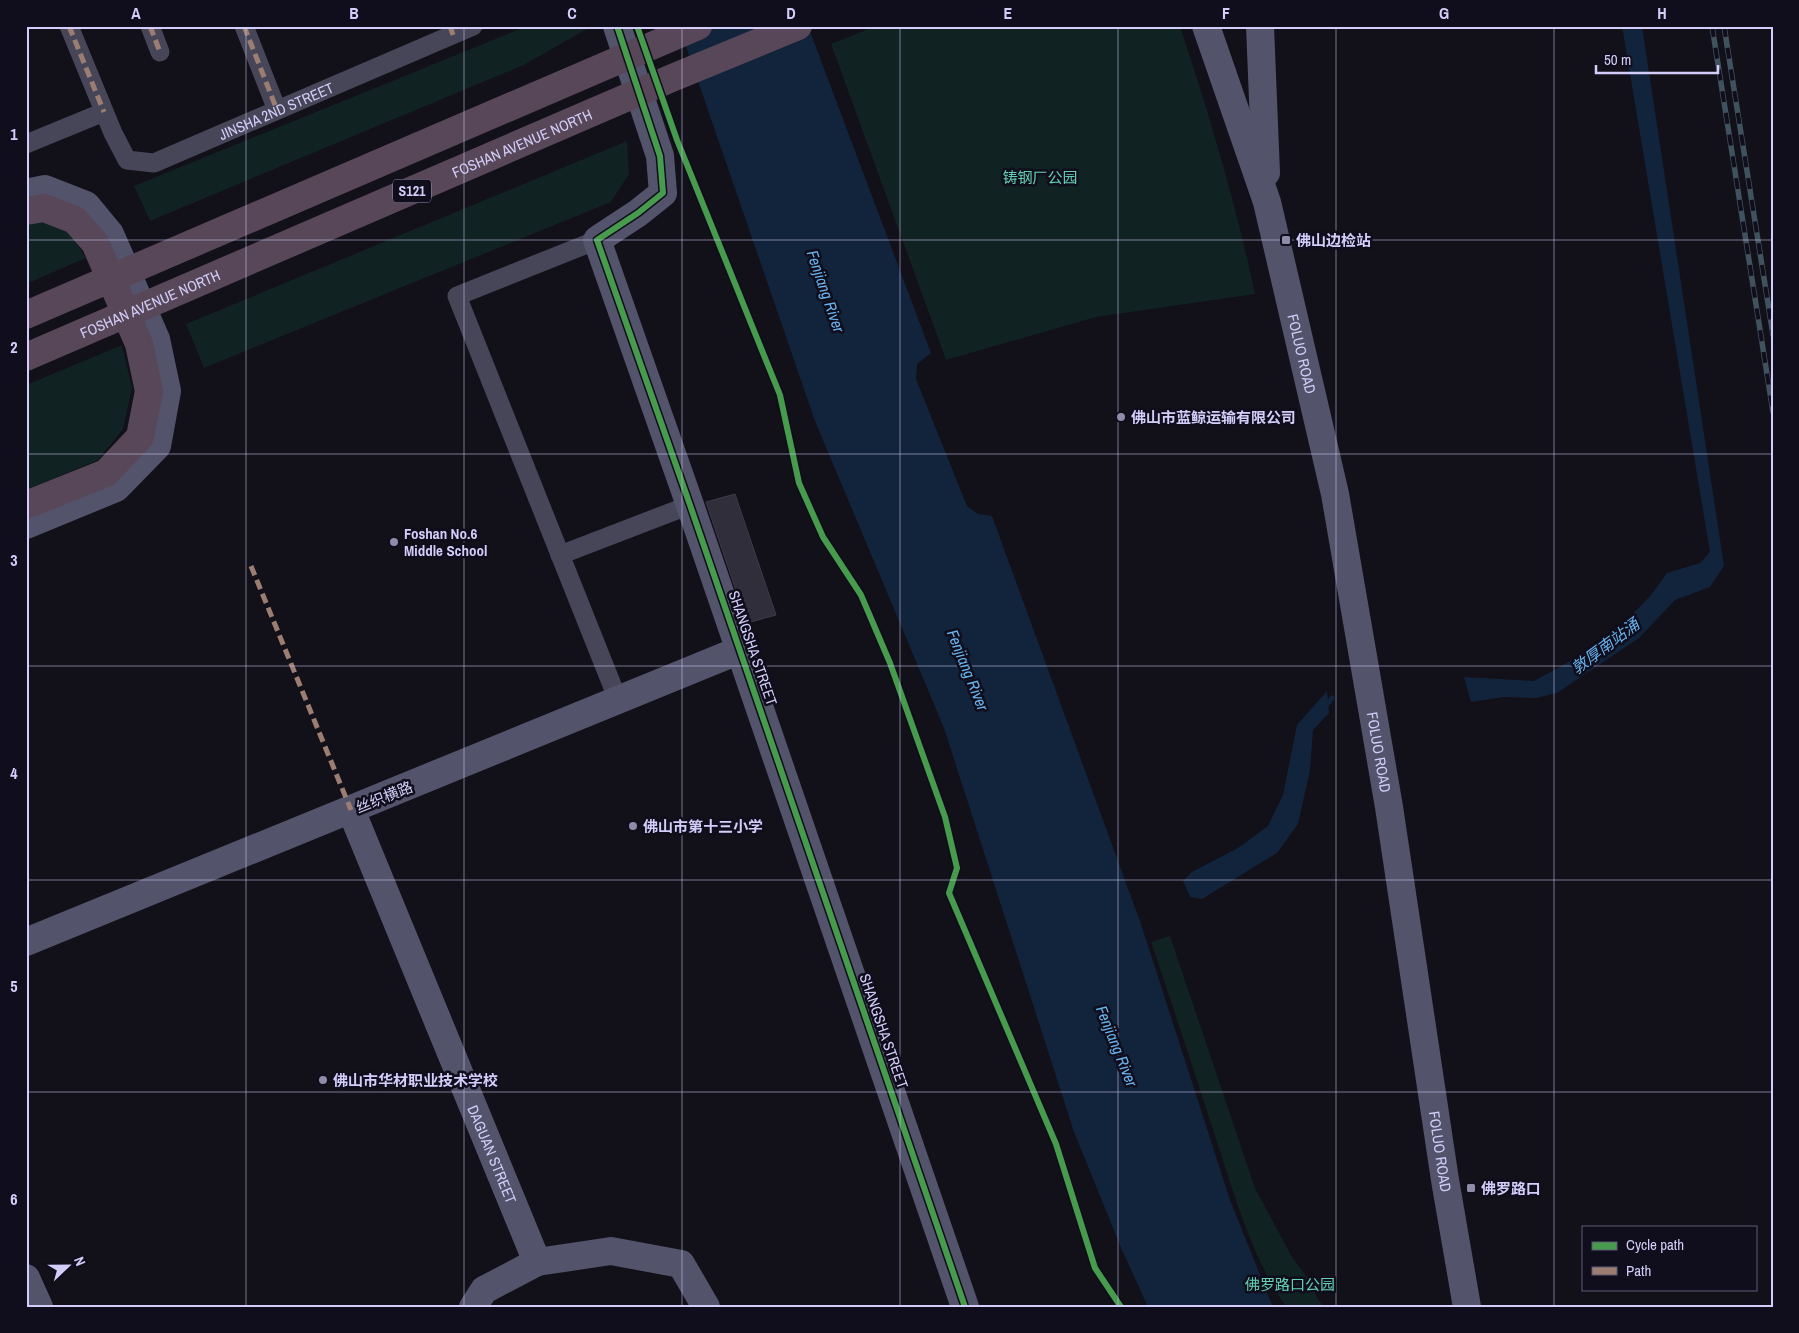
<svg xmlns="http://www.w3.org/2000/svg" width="1799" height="1333" viewBox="0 0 1799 1333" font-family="'Archivo Narrow','Noto Sans SC',sans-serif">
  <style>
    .green { fill: #122 }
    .water { fill: #12243c }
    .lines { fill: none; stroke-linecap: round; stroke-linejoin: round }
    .stream { stroke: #12243c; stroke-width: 5 }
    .building { fill: #302e3b; stroke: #3e3b4b }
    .street { stroke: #474659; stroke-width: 19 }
    .secondary { stroke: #53536b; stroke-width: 28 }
    .highway { stroke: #584759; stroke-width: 28 }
    .rail-casing { stroke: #41525f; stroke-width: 5.5 }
    .rail { stroke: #100d1c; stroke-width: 4; stroke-dasharray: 11; stroke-linecap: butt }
    .highway-bridge { stroke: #584759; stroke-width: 28 }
    .quiet { stroke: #9b7d72; stroke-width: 5; stroke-dasharray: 10 5; stroke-linecap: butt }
    .cycleway-casing { stroke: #100d1c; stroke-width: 9 }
    .cycleway { stroke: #469c4c; stroke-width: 6 }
    .grid { fill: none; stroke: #d2cef9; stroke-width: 1; stroke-opacity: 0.55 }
    .poi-dot { fill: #8f8caa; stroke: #100d1c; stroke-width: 2 }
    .labels { text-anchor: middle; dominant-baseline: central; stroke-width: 5; stroke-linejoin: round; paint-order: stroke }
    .shield { fill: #100d1c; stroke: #9894b7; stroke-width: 1 }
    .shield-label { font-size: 14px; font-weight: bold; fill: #d2cef9 }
    .street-label { font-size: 15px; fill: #d2cef9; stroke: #100d1c }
    .park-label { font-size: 15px; fill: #63d0b2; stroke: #100d1c }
    .poi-label { font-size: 15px; font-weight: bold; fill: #d2cef9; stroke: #100d1c; text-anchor: start }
    .water-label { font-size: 16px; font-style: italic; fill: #67b3ee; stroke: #100d1c }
    .neatline { fill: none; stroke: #d2cef9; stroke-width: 2 }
    .grid-label { font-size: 16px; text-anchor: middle; font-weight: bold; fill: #d2cef9 }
  </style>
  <rect width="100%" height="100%" fill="#121018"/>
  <g class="green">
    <path d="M527,26H580L587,29L524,65L150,221L134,186Z"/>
    <path d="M876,26H1180C1209,114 1236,203 1255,294L1096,317L946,360L831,44Z"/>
    <path d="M627,141L629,174L611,202L204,368L186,324Z"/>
    <path d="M40,220L69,232L86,258L26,284V226Z"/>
    <path d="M122,345L132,388L123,429L98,460L26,490V385Z"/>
    <path d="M1170,936L1255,1188L1292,1257L1310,1281L1317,1298L1324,1307H1286C1251,1256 1234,1194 1215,1136C1194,1071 1173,1007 1151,942Z"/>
  </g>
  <g class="water">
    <path d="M679,26H808L931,353L917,364L916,379L967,506L978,514L992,516L1141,924L1230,1200L1273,1307H1148L1122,1250L1074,1132L944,728L815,421Z"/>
    <path d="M1622,26H1642L1724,566L1710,587L1675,600L1639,638L1557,693L1536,698L1504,697L1471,702L1464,677L1534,681L1583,654L1627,620L1651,595L1667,573L1700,563L1710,552Z"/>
    <path d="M1327,691L1329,713L1313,730L1310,770L1298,824L1277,853L1202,899L1190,897L1183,881L1192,872L1238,848L1268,826L1283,795L1297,725Z"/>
  </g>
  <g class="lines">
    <path class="stream" d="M1324,708L1332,698"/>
  </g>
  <path class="building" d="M735,494L776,615L747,623L706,502Z"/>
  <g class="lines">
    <g class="street">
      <path id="s1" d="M69,26L113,133L127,160L154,163L473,26"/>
      <path d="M150,26L160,52"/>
      <path d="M244,26L277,110"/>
      <path d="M26,144L104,112"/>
      <path d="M597,240L457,296L618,700"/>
      <path d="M560,555L690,505"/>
    </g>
    <g class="secondary">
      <path d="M617,26L660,156L663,193L638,213L597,240L690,505L965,1307"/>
      <path id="s2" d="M1206,26L1267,202L1335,494L1389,807L1445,1180L1467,1307"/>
      <path d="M1260,26L1266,173"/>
      <path d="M26,193L45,189L86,205L110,234L156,339L167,391L157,446L116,488L26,525"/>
      <path id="s3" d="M351,810L537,1262L611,1251L681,1264L706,1307"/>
      <path d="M26,942L740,650"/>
      <path d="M26,1278L39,1307"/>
      <path d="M473,1307L484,1290L537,1262"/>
    </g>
    <path class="highway" d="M26,211L44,208L75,220L95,243L139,344L149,391L140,437L106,473L26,505"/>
    <g class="rail-casing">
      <g id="rail">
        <path d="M1712,26L1773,412"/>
        <path d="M1724,26L1773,335"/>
      </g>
    </g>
    <use href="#rail" class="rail"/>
    <g class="highway-bridge">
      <path d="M26,315L698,26"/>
      <path id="s4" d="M26,357L672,78L798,26"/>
    </g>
    <g class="quiet">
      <path d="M69,26L104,112"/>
      <path d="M150,26L160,52"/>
      <path d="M244,26L277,110"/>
      <path d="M450,26L453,35"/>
      <path d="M251,566L351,810"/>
    </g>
    <g class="cycleway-casing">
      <g id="cycleway">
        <path d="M617,26L660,156L663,193L638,213L597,240L690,505L965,1307"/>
        <path d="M637,26L677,140L780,395L799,483L823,537L861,595L890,663L945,817L957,868L949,893L1056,1144L1095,1268L1121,1307"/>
      </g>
    </g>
    <use href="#cycleway" class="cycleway"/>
  </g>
  <path class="grid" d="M246,26V1307M464,26V1307M682,26V1307M900,26V1307M1118,26V1307M1336,26V1307M1554,26V1307M26,240H1773M26,454H1773M26,666H1773M26,880H1773M26,1092H1773"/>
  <g class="poi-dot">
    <rect x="1281" y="235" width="10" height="10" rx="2.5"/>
    <circle cx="1121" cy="417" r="5"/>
    <circle cx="394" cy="542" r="5"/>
    <circle cx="633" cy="826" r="5"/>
    <circle cx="323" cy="1080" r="5"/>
    <rect x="1466" y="1183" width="10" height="10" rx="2.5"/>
  </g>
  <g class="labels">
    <rect class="shield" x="393" y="179.5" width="38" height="23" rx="4"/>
    <g class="shield-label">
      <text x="412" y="191">S121</text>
    </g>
    <g class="street-label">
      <text stroke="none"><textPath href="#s1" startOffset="306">JINSHA 2ND STREET</textPath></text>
      <text stroke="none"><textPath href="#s4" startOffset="540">FOSHAN AVENUE NORTH</textPath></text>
      <text stroke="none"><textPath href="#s4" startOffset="135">FOSHAN AVENUE NORTH</textPath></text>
      <text stroke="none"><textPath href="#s2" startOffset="342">FOLUO ROAD</textPath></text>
      <text transform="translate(753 648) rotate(71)">SHANGSHA STREET</text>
      <text stroke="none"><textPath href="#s2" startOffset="748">FOLUO ROAD</textPath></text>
      <text transform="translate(384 797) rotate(-22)">丝织横路</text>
      <text transform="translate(884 1031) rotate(71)">SHANGSHA STREET</text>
      <text stroke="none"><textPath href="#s2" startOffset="1152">FOLUO ROAD</textPath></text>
      <text stroke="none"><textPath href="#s3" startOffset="372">DAGUAN STREET</textPath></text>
    </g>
    <g class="park-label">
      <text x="1040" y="177">铸钢厂公园</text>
      <text x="1290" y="1284">佛罗路口公园</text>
    </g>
    <g class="poi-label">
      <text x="1296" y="240">佛山边检站</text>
      <text x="1131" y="417">佛山市蓝鲸运输有限公司</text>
      <text x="404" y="533">Foshan No.6<tspan x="404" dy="17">Middle School</tspan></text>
      <text x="643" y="826">佛山市第十三小学</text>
      <text x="333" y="1080">佛山市华材职业技术学校</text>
      <text x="1481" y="1188">佛罗路口</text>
    </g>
    <g class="water-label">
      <text transform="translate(826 291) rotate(71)">Fenjiang River</text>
      <text transform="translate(1605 646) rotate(-37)">敦厚南站涌</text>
      <text transform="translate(968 670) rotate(68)">Fenjiang River</text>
      <text transform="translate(1117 1046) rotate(68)">Fenjiang River</text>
    </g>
  </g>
  <rect width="1799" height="1333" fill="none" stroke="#100d1c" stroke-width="55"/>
  <rect x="1582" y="1226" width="175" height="65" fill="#100d1c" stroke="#5e5a74"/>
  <rect x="1592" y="1242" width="25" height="8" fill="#469c4c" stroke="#5e5a74"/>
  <text x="1626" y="1250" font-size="15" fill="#d2cef9">Cycle path</text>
  <rect x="1592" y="1267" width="25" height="8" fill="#9b7d72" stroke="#5e5a74"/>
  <text x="1626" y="1276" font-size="15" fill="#d2cef9">Path</text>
  <g transform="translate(68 1266) rotate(68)" stroke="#100d1c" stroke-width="4" paint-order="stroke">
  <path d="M0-4L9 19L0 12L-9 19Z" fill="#d2cef9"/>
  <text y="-8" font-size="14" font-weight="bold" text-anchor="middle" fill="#d2cef9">N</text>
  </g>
  <path d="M1596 65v8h122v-8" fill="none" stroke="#d2cef9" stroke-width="2.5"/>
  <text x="1604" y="65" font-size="15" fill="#d2cef9" stroke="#100d1c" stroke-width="4" paint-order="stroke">50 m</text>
  <rect x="28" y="28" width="1744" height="1278" class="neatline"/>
  <g class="grid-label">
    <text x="136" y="19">A</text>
    <text x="354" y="19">B</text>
    <text x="572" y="19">C</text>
    <text x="791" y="19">D</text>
    <text x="1008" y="19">E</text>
    <text x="1226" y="19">F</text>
    <text x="1444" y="19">G</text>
    <text x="1662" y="19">H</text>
    <text x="14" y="140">1</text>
    <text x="14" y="353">2</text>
    <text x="14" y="566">3</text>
    <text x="14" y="779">4</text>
    <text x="14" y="992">5</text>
    <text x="14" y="1205">6</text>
  </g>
</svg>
